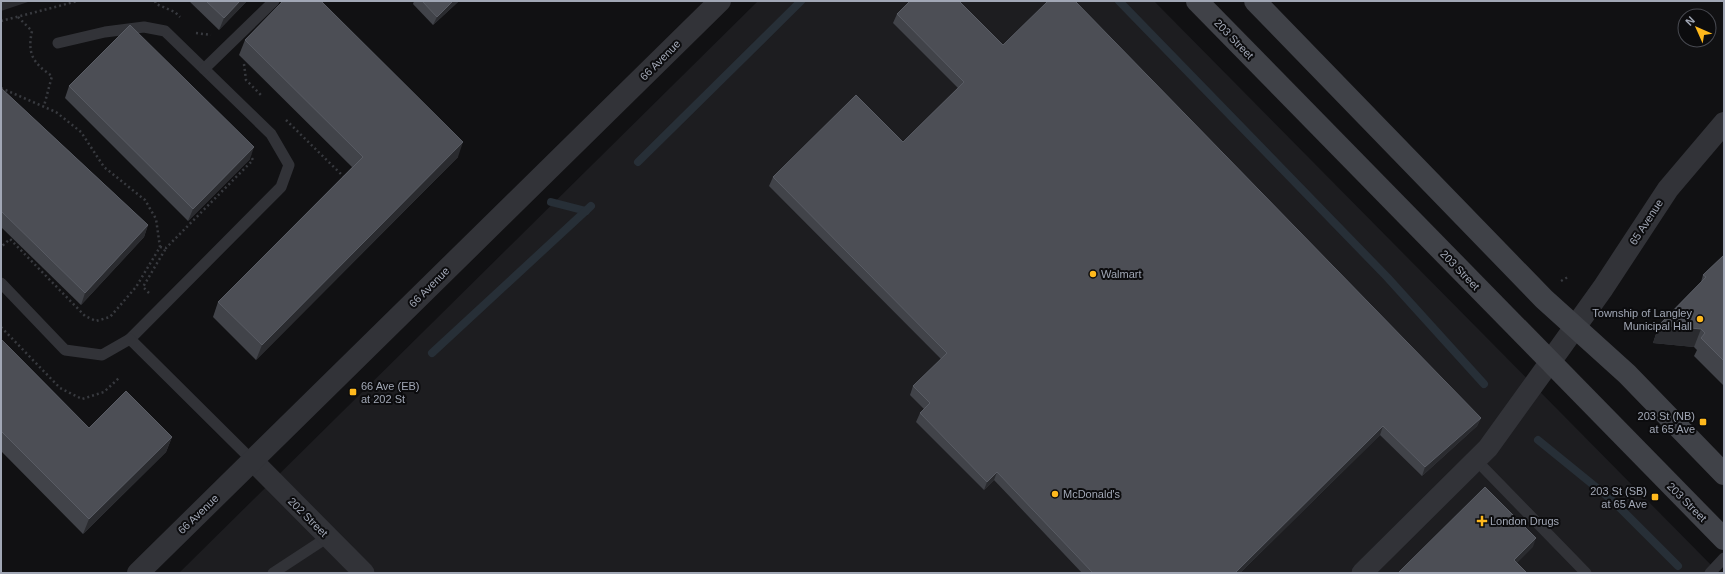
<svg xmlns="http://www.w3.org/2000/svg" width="1725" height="574" viewBox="0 0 1725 574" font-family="Helvetica,sans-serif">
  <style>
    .built { fill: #1d1d20 }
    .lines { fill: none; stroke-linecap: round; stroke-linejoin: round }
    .stream { stroke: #272f37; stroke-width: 8 }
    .path { stroke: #383a3f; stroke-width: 2.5; stroke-dasharray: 2 3; stroke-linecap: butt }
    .service { stroke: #323338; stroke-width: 11 }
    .minor { stroke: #323338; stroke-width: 21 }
    .tertiary { stroke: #323338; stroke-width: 22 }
    .secondary { stroke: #404248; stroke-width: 22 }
    .wall { fill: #414349 }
    .shaded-wall { fill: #2a2b2f }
    .building { fill: #4c4e55; stroke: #595c64 }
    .poi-dot { fill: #ffb91d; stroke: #0c0c0e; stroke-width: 1.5 }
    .labels { text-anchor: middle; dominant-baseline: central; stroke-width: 4; stroke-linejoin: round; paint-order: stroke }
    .street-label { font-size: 11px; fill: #a1a7b5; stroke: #0c0c0e }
    .poi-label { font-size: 11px; fill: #a1a7b5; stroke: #0c0c0e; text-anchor: start }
  </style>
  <rect width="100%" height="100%" fill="#111113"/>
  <path class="built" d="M758,1H1154L1719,573H179Z"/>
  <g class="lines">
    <g class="stream">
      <path d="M1119,1L1387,277L1484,384"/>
      <path d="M638,162L801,1"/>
      <path d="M551,202L586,211"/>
      <path d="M432,353L591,206"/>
      <path d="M1538,440L1613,501L1678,566"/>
    </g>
    <g class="path">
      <path d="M155,1L156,4L175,12L180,17"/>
      <path d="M18,17L32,31C27,54 33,63 52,76L44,106"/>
      <path d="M1,21L78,1"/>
      <path d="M196,33L211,35"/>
      <path d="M244,64L246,80L261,95"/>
      <path d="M1,88L56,112L81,132L104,167L145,200L156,219L160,247L136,287L110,317L96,321L85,316L10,239L1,247"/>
      <path d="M286,120L345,178"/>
      <path d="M160,247L166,248L253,160L249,153"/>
      <path d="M1561,281L1568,277"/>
      <path d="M149,293L143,287L166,248"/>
      <path d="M1,327L60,388L82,399L104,392L120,377"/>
    </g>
    <g class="service">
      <path d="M58,43L105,32L144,27L165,31L271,134L289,165L281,187L130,339"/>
      <path d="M204,69L274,1"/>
      <path d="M1,283L65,350L102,355L130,339L253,461"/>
      <path d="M1476,460L1586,573"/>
      <path d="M273,573L328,537"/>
      <path d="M1710,573L1724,558"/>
    </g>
    <g class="minor">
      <path d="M253,461L364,573"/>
      <path d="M1362,573L1488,448L1550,362"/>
    </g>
    <g class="tertiary">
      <path d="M1550,362L1603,288L1668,189L1724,123"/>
      <path d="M138,573L720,1"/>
    </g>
    <g class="secondary">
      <path d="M1197,1L1724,539"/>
      <path d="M1255,1L1544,299L1627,374L1724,474"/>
    </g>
  </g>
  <g class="wall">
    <path d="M189,1H247L219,30Z"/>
    <path d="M414,1H459L433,25L413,4Z"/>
    <path d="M897,14L1003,45L1481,418L1477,426L1422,476L1380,435L1240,573H1082L994,480L984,490L916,422L920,413L924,409L910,395L913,386L941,359L769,186L773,177L903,142L958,88L893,23Z"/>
    <path d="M245,40L458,157L256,360L213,317L218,302L352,167L239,55Z"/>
    <path d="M69,86L250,159L188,221L65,98Z"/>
    <path d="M1,88L148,225L144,237L81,305L1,227Z"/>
    <path d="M1724,255V386L1694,356L1697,350L1694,347L1653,343L1659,325L1701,282L1703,275Z"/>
    <path d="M1,339L89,428L172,437L166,452L83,534L1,451Z"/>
  </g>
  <g class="shaded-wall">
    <path d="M1,1H31L1,11Z"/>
    <path d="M240,1H247L219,30L224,18Z"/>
    <path d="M453,1H459L433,25L437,17Z"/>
    <path d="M463,142L458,157L256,360L262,345Z"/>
    <path d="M254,147L250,159L188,221L193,209Z"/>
    <path d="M148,225L144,237L81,305L85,293Z"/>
    <path d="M1659,325L1701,329L1694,347L1653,343Z"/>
    <path d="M1481,418L1477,426L1422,476L1425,467Z"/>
    <path d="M1383,426L1380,435L1240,573H1235Z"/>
    <path d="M172,437L166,452L83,534L89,519Z"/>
    <path d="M997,472L994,480L984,490L987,482Z"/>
    <path d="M1536,538L1533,547L1511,569L1514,560Z"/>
  </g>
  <g class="building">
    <path d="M206,1H240L224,18Z"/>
    <path d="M283,1H321L463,142L262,345L218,302L363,157L245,40Z"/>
    <path d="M422,1H453L437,17Z"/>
    <path d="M910,1H959L1003,45L1048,1H1075L1481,418L1425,467L1383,426L1235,573H1093L997,472L987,482L920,413L930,403L913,386L947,353L773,177L856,95L903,142L964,82L897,14Z"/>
    <path d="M130,25L254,147L193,209L69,86Z"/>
    <path d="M1,88L148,225L85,293L1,211Z"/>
    <path d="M1724,255V361L1701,338L1705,333L1701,329L1659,325L1706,277L1703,275Z"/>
    <path d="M1,339L89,428L126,391L172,437L89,519L1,431Z"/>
    <path d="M1485,487L1536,538L1514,560L1527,573H1398Z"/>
  </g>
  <g class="poi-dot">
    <circle cx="1093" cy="274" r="4"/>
    <circle cx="1700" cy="319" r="4"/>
    <rect x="349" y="388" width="8" height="8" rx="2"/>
    <rect x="1699" y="418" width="8" height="8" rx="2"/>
    <circle cx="1055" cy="494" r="4"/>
    <rect x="1651" y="493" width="8" height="8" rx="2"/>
    <path d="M1480 515h4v4h4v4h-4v4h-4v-4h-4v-4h4z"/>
  </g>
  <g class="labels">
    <g class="street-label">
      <text transform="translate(1234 39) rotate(46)">203 Street</text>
      <text transform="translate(660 60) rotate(-45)">66 Avenue</text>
      <text transform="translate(1646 222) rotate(-57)">65 Avenue</text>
      <text transform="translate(1460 270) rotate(46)">203 Street</text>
      <text transform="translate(429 287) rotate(-45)">66 Avenue</text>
      <text transform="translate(1687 502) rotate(45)">203 Street</text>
      <text transform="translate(198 514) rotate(-44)">66 Avenue</text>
      <text transform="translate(308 517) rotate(45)">202 Street</text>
    </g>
    <g class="poi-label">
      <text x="1101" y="274">Walmart</text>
      <text x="1692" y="313" text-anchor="end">Township of Langley<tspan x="1692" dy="13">Municipal Hall</tspan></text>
      <text x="361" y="386">66 Ave (EB)<tspan x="361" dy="13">at 202 St</tspan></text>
      <text x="1695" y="416" text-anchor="end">203 St (NB)<tspan x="1695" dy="13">at 65 Ave</tspan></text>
      <text x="1647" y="491" text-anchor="end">203 St (SB)<tspan x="1647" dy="13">at 65 Ave</tspan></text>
      <text x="1063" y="494">McDonald's</text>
      <text x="1490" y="521">London Drugs</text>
    </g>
  </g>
  <rect width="1725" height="574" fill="none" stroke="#a1a7b5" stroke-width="4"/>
  <g transform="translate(1697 28) rotate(315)"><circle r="19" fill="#0c0c0e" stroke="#484a51"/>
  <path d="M0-3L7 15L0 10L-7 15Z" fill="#ffb91d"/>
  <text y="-6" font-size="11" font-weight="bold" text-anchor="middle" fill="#a1a7b5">N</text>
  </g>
</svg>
